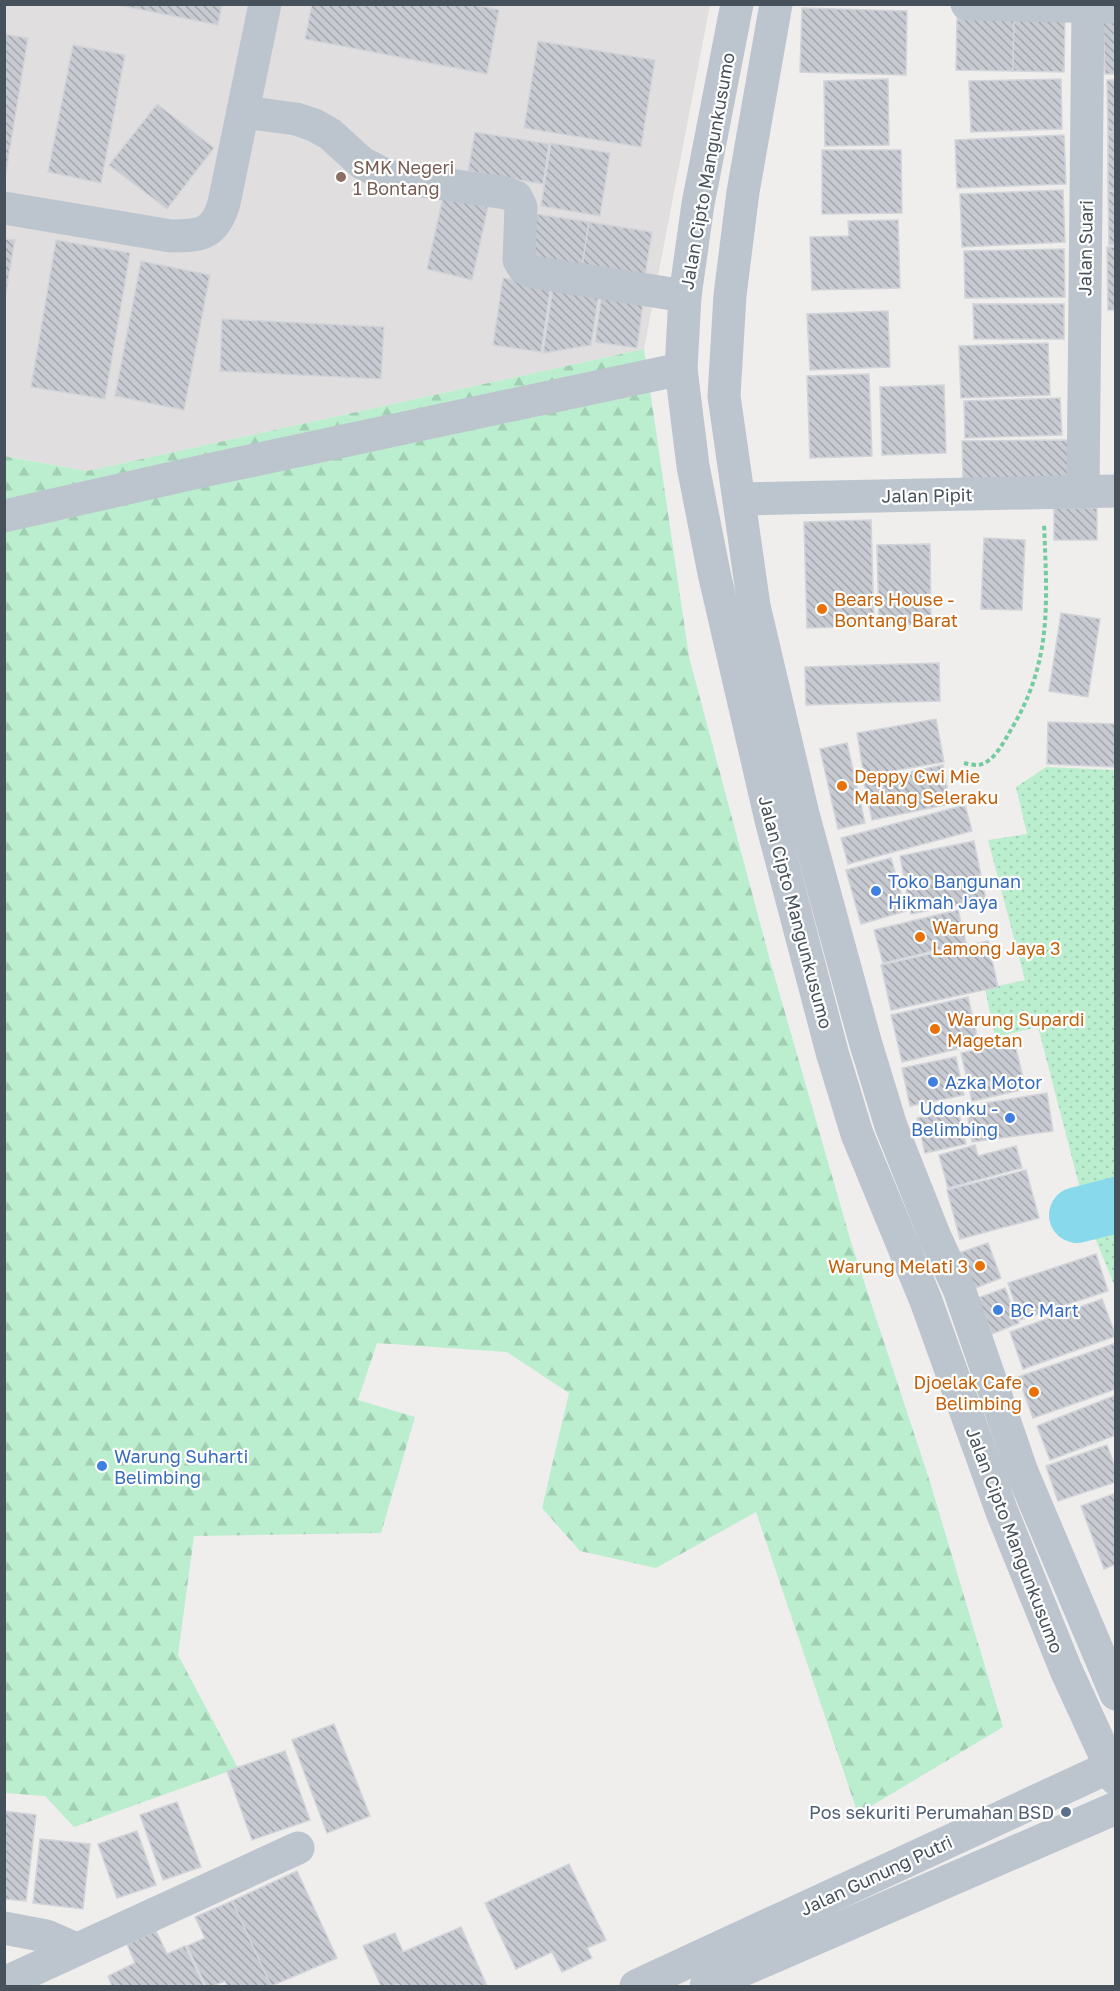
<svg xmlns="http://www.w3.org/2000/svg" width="1120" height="1991" viewBox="0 0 1120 1991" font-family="'Golos Text',sans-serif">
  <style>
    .education { fill: #e1dedf }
    .grass { fill: url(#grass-dots) }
    .forest { fill: url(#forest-firs) }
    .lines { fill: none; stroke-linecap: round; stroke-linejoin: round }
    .river { stroke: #88d9ec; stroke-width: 56 }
    .building { fill: url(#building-back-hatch); stroke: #d1d4d9; stroke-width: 1.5 }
    .path { stroke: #73cc9e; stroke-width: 4; stroke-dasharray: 4.5 3; stroke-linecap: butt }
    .minor { stroke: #bcc5cd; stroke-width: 33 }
    .education-dot { fill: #8d6e63; stroke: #fff; stroke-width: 2 }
    .food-dot { fill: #e8710a; stroke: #fff; stroke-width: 2 }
    .shop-dot { fill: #3f7fe0; stroke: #fff; stroke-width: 2 }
    .service-dot { fill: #5c6f8a; stroke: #fff; stroke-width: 2 }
    .labels { text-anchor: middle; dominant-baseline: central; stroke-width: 4.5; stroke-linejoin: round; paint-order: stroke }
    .education-label { font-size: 18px; fill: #785e54; stroke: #fff; text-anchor: start }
    .street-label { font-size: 18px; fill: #46515b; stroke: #fff }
    .food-label { font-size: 18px; fill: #c56008; stroke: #fff; text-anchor: start }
    .shop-label { font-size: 18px; fill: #366cbe; stroke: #fff; text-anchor: start }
    .service-label { font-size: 18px; fill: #4e5e75; stroke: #fff; text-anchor: end }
  </style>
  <defs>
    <pattern id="grass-dots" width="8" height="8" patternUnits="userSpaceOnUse" patternTransform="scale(1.5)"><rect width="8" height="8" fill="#bbeece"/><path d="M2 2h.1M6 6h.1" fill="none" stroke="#a2ceb3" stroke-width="1.8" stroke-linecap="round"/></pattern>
    <pattern id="forest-firs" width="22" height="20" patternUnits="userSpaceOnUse" patternTransform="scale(1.5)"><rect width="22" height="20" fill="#bbeece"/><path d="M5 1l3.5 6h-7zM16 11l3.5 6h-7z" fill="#a2ceb3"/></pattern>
    <pattern id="building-back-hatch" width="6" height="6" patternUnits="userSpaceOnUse" patternTransform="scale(1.5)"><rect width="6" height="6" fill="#c7cad0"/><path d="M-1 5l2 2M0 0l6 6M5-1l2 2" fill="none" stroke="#a3a6ac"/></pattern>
  </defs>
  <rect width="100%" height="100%" fill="#f0eded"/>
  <path class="education" d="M4,5H710L644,349L87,471L5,456Z"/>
  <path class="grass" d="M1046,767L1115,770V1287L1089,1223L1038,1027L995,1037L985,989L1025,980L988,840L1027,834L1016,787Z"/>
  <path class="forest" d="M644,349L689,657L771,964L851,1242L930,1482L1003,1727L858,1814L756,1512L656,1568L580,1551L542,1508L569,1393L507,1352L377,1343L358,1400L415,1417L381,1533L194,1536L178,1655L238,1768L74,1827L45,1796L5,1793L4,456L87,471Z"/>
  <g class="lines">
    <path class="river" d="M1077,1215L1116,1205"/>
  </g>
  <g class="building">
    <path d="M113,4H222L218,25Z"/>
    <path d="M312,4H472L499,10L487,74L305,39Z"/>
    <path d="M802,8L907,11L906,75L800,72Z"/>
    <path d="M957,18L1014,19L1013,71L956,70Z"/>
    <path d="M1103,18H1116V74H1105Z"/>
    <path d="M1014,19L1065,20L1064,72L1013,71Z"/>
    <path d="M4,34L28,38L6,172H4Z"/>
    <path d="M538,41L655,60L641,147L524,128Z"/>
    <path d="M73,45L125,55L101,183L48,172Z"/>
    <path d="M888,79L889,145L825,146L824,81Z"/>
    <path d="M1061,79L1062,129L971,132L969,81Z"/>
    <path d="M1107,80H1116V132H1108Z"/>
    <path d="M157,104L214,148L167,209L109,165Z"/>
    <path d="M475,132L549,144L543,184L468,171Z"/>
    <rect x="1108" y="132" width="8" height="59"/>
    <path d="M1064,135L1066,184L957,188L955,140Z"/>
    <path d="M551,143L610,153L600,216L541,206Z"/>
    <path d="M822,150H901L902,213L822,214Z"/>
    <path d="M1063,190L1065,242L962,247L960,194Z"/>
    <path d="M1108,191H1116V245H1109Z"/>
    <path d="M443,197L488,207L472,280L427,269Z"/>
    <path d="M536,214L589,222L582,266L529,257Z"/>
    <path d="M898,220L900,288L812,290L810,237L849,236L848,221Z"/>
    <path d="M589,222L652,232L645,276L582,266Z"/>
    <path d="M4,239L15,240L4,304Z"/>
    <path d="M56,240L130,253L105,399L31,387Z"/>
    <path d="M1107,247H1116V310H1108Z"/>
    <path d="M1064,249L1065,297L965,298L964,251Z"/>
    <path d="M141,261L210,275L184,410L115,396Z"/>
    <path d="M503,278L551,285L541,352L493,345Z"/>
    <path d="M553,286L599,293L591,345L543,353Z"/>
    <path d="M602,291L644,297L637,348L595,342Z"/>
    <path d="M973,304H1064V339H974Z"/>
    <path d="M888,311L890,367L810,370L807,314Z"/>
    <path d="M222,319L384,327L381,379L220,371Z"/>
    <path d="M1048,343L1050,395L961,398L959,346Z"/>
    <path d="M869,374L872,456L810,458L807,376Z"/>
    <path d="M944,385L946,453L882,455L880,387Z"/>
    <path d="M1060,398L1062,435L965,438L964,401Z"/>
    <path d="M1069,440V478L963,479L962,441Z"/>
    <rect x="1054" y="508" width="43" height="32"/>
    <path d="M871,520L874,626L807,628L804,522Z"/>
    <path d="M984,538L1025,540L1022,610L981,609Z"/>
    <path d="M930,544L931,624L879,625L877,545Z"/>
    <path d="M1061,613L1100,619L1088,697L1049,691Z"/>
    <path d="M939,663L940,701L806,705L805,667Z"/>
    <path d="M936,719L944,762L864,776L857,733Z"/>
    <path d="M1048,722L1116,724V767L1047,764Z"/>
    <path d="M847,743L865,823L838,829L820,749Z"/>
    <path d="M943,765L950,804L872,820L864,782Z"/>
    <path d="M965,805L972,831L848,864L841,838Z"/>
    <path d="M974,841L986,900L911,914L900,856Z"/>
    <path d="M891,858L906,911L861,924L846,870Z"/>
    <path d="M958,910L966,943L883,963L874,930Z"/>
    <path d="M988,941L998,987L891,1010L881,965Z"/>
    <path d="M968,997L979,1044L902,1062L891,1015Z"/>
    <path d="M1014,1041L1026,1089L972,1101L961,1053Z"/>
    <path d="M956,1057L964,1095L910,1106L902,1068Z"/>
    <path d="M1047,1093L1053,1131L972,1142L966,1106Z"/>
    <path d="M958,1109L966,1144L925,1153L917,1118Z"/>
    <path d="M975,1145L978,1156L1016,1146L1022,1168L948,1188L939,1155Z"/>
    <path d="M1026,1170L1039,1218L960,1239L947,1190Z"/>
    <path d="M988,1243L1001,1278L973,1289L959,1253Z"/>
    <path d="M1096,1254L1108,1291L1020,1320L1008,1283Z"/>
    <path d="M1005,1288L1019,1323L992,1334L978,1298Z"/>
    <path d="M1102,1299L1116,1336L1023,1369L1010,1332Z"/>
    <path d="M1116,1343V1389L1033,1418L1018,1377Z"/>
    <path d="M1116,1395V1435L1050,1460L1037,1426Z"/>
    <path d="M1107,1445L1116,1470V1482L1058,1501L1046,1466Z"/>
    <path d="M1116,1493V1564L1104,1569L1081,1506Z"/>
    <path d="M334,1724L370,1816L327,1833L292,1740Z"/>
    <path d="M285,1751L310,1820L252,1840L227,1771Z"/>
    <path d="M177,1802L201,1867L163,1880L140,1815Z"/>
    <path d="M4,1811L36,1815L26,1901L4,1899Z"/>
    <path d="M137,1831L156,1885L117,1898L98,1844Z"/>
    <path d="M40,1839L90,1844L83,1909L33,1903Z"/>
    <path d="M569,1864L606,1940L587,1948L592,1958L562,1972L552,1952L516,1969L485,1903Z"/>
    <path d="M297,1871L337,1958L271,1986L232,1901Z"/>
    <path d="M232,1901L271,1986H227L225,1981L213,1986H206L187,1946L205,1938L195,1917Z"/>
    <path d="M461,1927L487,1986H400L398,1984L392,1986H381L363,1946L395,1933L403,1952Z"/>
    <path d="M156,1931L167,1954L185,1946L204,1986H112L108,1976L135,1963L127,1944Z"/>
  </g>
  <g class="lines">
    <path class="path" d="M964,763C968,764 974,765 978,765C993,763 1002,745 1009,733C1053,662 1047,603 1044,523"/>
    <g class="minor">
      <path d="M737,4L698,204L685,296L681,369L693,466L714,573L771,820L832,1052L857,1134L926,1301L1002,1512L1066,1670L1116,1779"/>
      <path d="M776,4L743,192L730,295L724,396L754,606L803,814L865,1041L891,1126L935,1237L959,1289L1022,1472L1116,1694"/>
      <path d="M967,4L1116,7"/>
      <path d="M243,112L296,119L314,125L330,134L362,163L387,176L506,193L516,197L521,207L519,260L524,268L533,272L685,296"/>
      <path d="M4,208L171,236C202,236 215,234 224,203L265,4"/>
      <path d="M1083,492L1088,4"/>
      <path d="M739,499L1116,491"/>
      <path d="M4,516L203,471L681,369"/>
      <path d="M4,1928L46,1936L76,1949"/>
      <path d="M4,1983L298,1848"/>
      <path d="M636,1986L1116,1764"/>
      <path d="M706,1986L1116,1808"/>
    </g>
  </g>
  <circle class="education-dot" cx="341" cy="177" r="6"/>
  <g class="food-dot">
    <circle cx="822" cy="609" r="6"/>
    <circle cx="842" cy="786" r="6"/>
    <circle cx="920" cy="937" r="6"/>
    <circle cx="935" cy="1029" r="6"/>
    <circle cx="980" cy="1266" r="6"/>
    <circle cx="1034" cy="1392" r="6"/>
  </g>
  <g class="shop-dot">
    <circle cx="876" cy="891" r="6"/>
    <circle cx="933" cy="1082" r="6"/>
    <circle cx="1010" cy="1118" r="6"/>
    <circle cx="998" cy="1310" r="6"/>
    <circle cx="102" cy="1466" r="6"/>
  </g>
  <circle class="service-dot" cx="1066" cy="1812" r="6"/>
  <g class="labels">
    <g class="education-label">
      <text x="353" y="167">SMK Negeri<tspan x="353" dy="21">1 Bontang</tspan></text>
    </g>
    <g class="street-label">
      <text transform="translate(707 171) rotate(-80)">Jalan Cipto Mangunkusumo</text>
      <text transform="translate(1085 248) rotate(-89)">Jalan Suari</text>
      <text transform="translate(927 495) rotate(-1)">Jalan Pipit</text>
      <text transform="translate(796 912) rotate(75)">Jalan Cipto Mangunkusumo</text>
      <text transform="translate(1015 1540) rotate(69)">Jalan Cipto Mangunkusumo</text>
      <text transform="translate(876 1875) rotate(-25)">Jalan Gunung Putri</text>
    </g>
    <g class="food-label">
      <text x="834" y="599">Bears House -<tspan x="834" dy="21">Bontang Barat</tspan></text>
      <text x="854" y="776">Deppy Cwi Mie<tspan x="854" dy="21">Malang Seleraku</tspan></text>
      <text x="932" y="927">Warung<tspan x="932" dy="21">Lamong Jaya 3</tspan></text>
      <text x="947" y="1019">Warung Supardi<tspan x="947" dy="21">Magetan</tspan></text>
      <text x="968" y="1266" text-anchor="end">Warung Melati 3</text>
      <text x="1022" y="1382" text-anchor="end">Djoelak Cafe<tspan x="1022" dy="21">Belimbing</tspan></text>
    </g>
    <g class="shop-label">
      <text x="888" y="881">Toko Bangunan<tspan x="888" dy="21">Hikmah Jaya</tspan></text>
      <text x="945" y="1082">Azka Motor</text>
      <text x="998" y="1108" text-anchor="end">Udonku -<tspan x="998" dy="21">Belimbing</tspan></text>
      <text x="1010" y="1310">BC Mart</text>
      <text x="114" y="1456">Warung Suharti<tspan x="114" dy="21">Belimbing</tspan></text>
    </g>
    <g class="service-label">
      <text x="1054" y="1812">Pos sekuriti Perumahan BSD</text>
    </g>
  </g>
  <rect width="1120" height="1991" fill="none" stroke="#46515b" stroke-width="12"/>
</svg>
